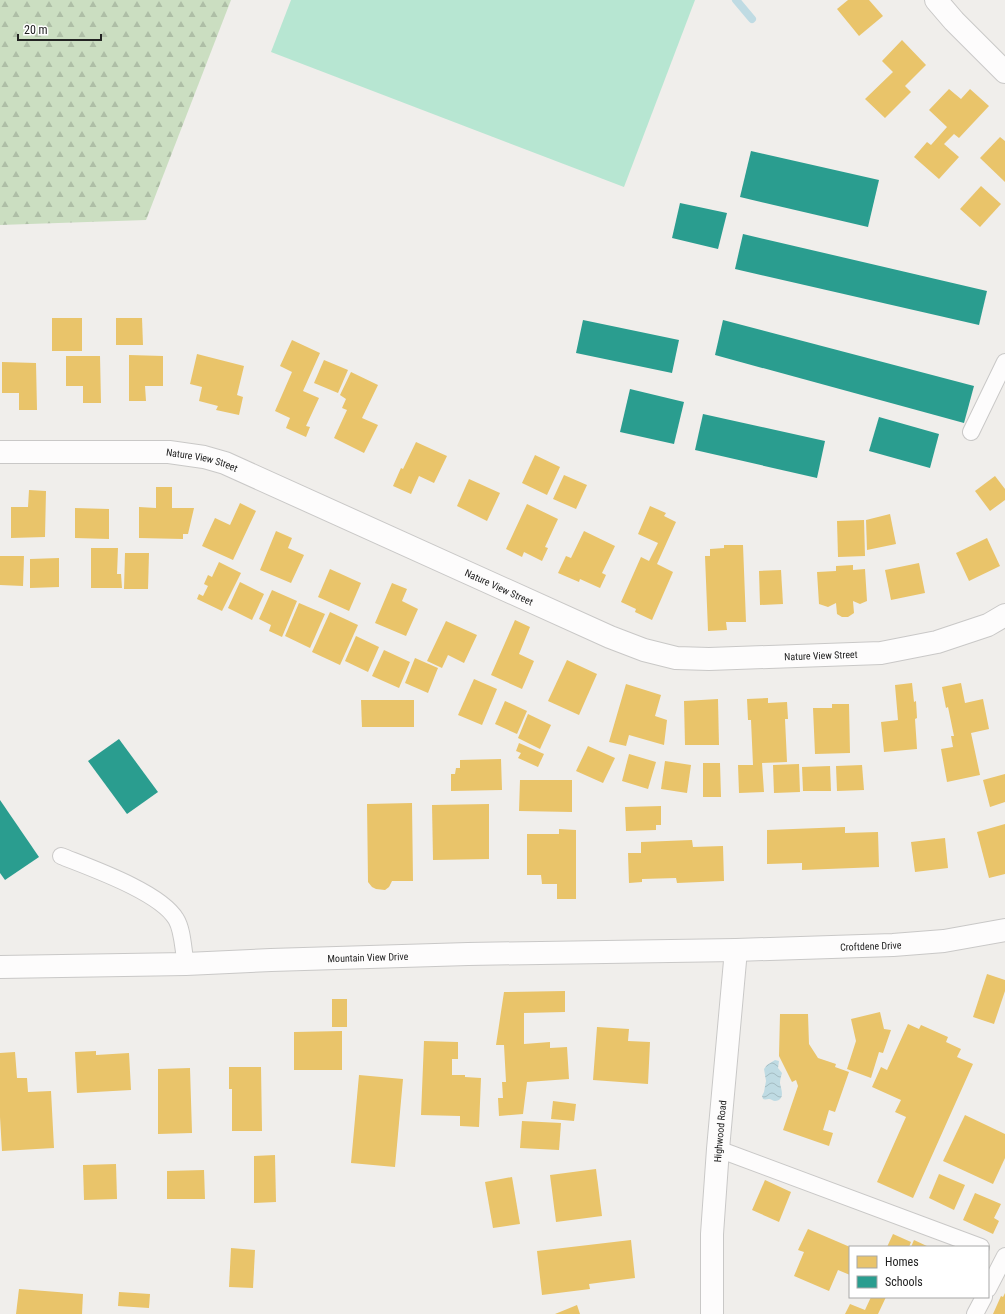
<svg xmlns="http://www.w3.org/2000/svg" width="1005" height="1314" viewBox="0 0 1005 1314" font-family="'Roboto Condensed',sans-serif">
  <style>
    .forest { fill: url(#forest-firs) }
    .pitch { fill: #b7e6d2 }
    .water { fill: url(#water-waves) }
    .homes { fill: #e9c46a }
    .schools { fill: #2a9d8f }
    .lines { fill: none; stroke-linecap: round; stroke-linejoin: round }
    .stream { stroke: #bfdbe3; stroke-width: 8 }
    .lane-casing { stroke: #c9c8c7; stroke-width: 18 }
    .street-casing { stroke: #c9c8c7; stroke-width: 24 }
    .lane { stroke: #fdfcfc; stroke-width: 16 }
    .street { stroke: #fdfcfc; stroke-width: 22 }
    .labels { text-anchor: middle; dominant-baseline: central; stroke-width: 4; stroke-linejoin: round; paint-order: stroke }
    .street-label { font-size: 10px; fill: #222; stroke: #fff }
  </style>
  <defs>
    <pattern id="forest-firs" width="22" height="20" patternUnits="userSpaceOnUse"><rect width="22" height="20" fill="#cbdec1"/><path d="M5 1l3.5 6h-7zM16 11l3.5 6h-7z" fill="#aebea6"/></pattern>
    <pattern id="water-waves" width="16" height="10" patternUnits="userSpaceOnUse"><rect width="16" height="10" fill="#bfdbe3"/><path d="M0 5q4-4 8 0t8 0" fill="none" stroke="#a4bcc2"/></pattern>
  </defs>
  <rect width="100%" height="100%" fill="#f0eeeb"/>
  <path class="forest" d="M0,0H231L146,220L0,225Z"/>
  <path class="pitch" d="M291,0H695L624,187L271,52Z"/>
  <path class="water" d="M775,1060L779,1061L778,1068L782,1073C781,1076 780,1080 780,1083C781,1089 786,1100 775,1101C773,1101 771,1099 769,1099C767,1099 765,1100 763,1099L762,1096L764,1092L766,1081L764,1069L767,1065Z"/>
  <g class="homes">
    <path d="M848,0H869L883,16L859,36L837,9Z"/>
    <path d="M902,40L926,65L905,86L911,92L885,118L865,99L893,72L882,61Z"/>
    <path d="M949,89L961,99L970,89L989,106L959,138L954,134L944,144L959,157L939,179L914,157L927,142L931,145L947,127L929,110Z"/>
    <path d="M1000,137L1005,141V182L980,158Z"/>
    <path d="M981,186L1001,204L980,227L960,209Z"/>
    <rect x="52" y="318" width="30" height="33"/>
    <path d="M116,318H142L143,345H116Z"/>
    <path d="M292,340L320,353L303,391L319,398L306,426L310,427L306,437L286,428L290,418L275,411L292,372L280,366Z"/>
    <path d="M197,354L244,366L237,395L243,397L239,415L216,410L218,406L199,401L202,387L190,384Z"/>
    <path d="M129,355L163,356V386H145L146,401H129Z"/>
    <path d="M66,356H100L101,403H83V386H66Z"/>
    <path d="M324,360L348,370L338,393L314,383Z"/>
    <path d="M2,362L36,363L37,410H19V393H2Z"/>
    <path d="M351,372L378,385L362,418L378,425L364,453L334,438L347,410L342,408L346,399L340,395Z"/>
    <path d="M416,442L447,456L434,483L419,476L411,494L393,486L401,468L403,469Z"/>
    <path d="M535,455L560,467L547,495L522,483Z"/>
    <path d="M564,475L587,485L576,509L553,499Z"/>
    <path d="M995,476L1005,489V500L990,511L975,491Z"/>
    <path d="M469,479L500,493L487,521L457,506Z"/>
    <path d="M156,487H172V508H194L188,534H183V539L139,538V507L156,508Z"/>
    <path d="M29,490L46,491L45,537L11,538V507H28Z"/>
    <path d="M240,503L256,511L233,560L202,546L215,518L230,525Z"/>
    <path d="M527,504L558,519L545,547L548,548L542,561L524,552L522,557L506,549Z"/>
    <path d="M650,506L666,513L664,516L676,522L657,564L673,572L652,620L635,612L636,609L621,602L641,557L649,561L658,543L638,534Z"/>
    <path d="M75,508L109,509V539L75,538Z"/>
    <path d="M890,514L896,544L867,550L866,520Z"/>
    <path d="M864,520L865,556L838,557L837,521Z"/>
    <path d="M276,531L292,538L288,548L304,555L291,583L260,570Z"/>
    <path d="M584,531L615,546L602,573L606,575L600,588L580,579L579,582L558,573L566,556L571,558Z"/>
    <path d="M987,538L1000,566L969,581L956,553Z"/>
    <path d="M724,545H743L746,622H726L727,630L708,631L705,556H710V549L724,548Z"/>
    <path d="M91,548H118L117,574H121L122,588H91Z"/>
    <path d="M125,553H149L148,589H124Z"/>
    <path d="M0,556H24L23,586L0,585Z"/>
    <path d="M59,558V587L30,588V559Z"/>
    <path d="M219,562L241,573L222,611L197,599L199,594L203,596L208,586L204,584L208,575L212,577Z"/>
    <path d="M919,563L925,593L891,600L885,570Z"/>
    <path d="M853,565V570L865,569L867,601L860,604L853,601L854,613L848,617H842L837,614L836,603L828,607L819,604L817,572L836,571V566Z"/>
    <path d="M330,569L361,583L349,611L318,597Z"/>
    <path d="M781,570L783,604L760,605L759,571Z"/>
    <path d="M240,582L264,594L252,620L228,608Z"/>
    <path d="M392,583L407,589L402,601L418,609L406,636L375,623Z"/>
    <path d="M272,590L297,601L282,637L269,631L271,625L259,619Z"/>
    <path d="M299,603L325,614L310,648L285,636Z"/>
    <path d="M330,612L358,625L340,665L312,652Z"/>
    <path d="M515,620L530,627L519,654L534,661L522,689L491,675Z"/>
    <path d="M446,621L477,635L464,663L448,655L442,668L427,661Z"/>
    <path d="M356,636L379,647L368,672L345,661Z"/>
    <path d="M384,650L410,662L399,688L372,676Z"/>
    <path d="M415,658L438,668L428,693L405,683Z"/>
    <path d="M567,660L597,674L579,715L548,701Z"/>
    <path d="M474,679L497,689L482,725L458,715Z"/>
    <path d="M912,683L914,702L916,701L917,718L915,719L917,749L884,752L881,722L898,720L895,685Z"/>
    <path d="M961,683L965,703L983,699L989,729L971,733L980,775L947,782L941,749L953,747L951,736H954L948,707L946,708L942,687Z"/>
    <path d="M626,684L661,695L655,716L667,720L664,745L629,735L626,746L609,742Z"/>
    <path d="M768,698V703L787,702L788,719H785L787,762L762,763L764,792L739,793L738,765H753L751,720H748L747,699Z"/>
    <path d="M718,699L719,745H685L684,701Z"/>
    <path d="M361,700H414V727H362Z"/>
    <path d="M505,701L527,711L517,734L495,724Z"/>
    <path d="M832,704H849L850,753L815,754L813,708H832Z"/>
    <path d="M528,714L551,725L540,749L518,738Z"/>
    <path d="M519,743L544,754L538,767L518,758L521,753L516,751Z"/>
    <path d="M588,746L615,758L603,783L576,771Z"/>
    <path d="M629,754L656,762L648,789L622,781Z"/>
    <path d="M501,759L502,790L451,791V774H455L456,768H460V760Z"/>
    <path d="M665,761L691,765L687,793L661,789Z"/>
    <path d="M703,763H720L721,797H703Z"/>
    <path d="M799,764L800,792L774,793L773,765Z"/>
    <path d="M862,765L864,790L837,791L836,766Z"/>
    <path d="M830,766L831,791H803L802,767Z"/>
    <path d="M1005,774V802L990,807L983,780Z"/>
    <path d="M520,780H572V812L519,811Z"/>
    <path d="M412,803L413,881H392L389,887L385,890L376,889L372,887L368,882L367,804Z"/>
    <path d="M489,804V859L433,860L432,805Z"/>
    <path d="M661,806V825H656V830L626,831L625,807Z"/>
    <path d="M1005,824V874L989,878L977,832Z"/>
    <path d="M845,827V833L878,832L879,867L802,870V863L767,864V830Z"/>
    <path d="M559,829L576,830V899H557V884H542L541,875H527V834H559Z"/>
    <path d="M945,838L948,868L915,872L911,842Z"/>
    <path d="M692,840L693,847L723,846L724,881L677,883L676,878L642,879V882L629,883L628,853H641V842Z"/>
    <path d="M987,974L1005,980V991L994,1024L973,1017Z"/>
    <path d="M565,991V1012L524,1013V1044L550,1042V1048L567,1047L569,1079L527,1082L523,1114L499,1116L498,1098H503L502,1082H506L504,1045H496L504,992Z"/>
    <rect x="332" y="999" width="15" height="28"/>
    <path d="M880,1012L884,1029L891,1030L883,1053L879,1052L871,1078L847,1069L856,1041L851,1019Z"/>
    <path d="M780,1014H808L809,1044L818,1058L836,1064L835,1067L849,1072L835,1112L829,1110L823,1130L833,1133L829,1146L783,1130L798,1086L796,1080L792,1082L779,1056Z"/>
    <path d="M908,1024L919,1029L921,1025L948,1037L946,1042L961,1049L957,1057L973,1064L913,1198L877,1182L906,1117L895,1112L901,1100L872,1087L881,1067L887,1070Z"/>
    <path d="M597,1027L629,1029L628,1041L650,1042L648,1084L593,1080Z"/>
    <path d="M342,1031V1070H294V1032Z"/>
    <path d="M424,1041L458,1042V1059H452V1075H465V1077L481,1078L479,1127L460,1126V1116L421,1115Z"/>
    <path d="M96,1051V1055L129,1053L131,1090L77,1093L75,1052Z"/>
    <path d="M15,1052L17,1078H27L28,1092L51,1091L54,1148L2,1151L0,1117V1053Z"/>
    <path d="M229,1067H261L262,1131H232V1089H229Z"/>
    <path d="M190,1068L192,1133L158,1134V1069Z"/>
    <path d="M359,1075L403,1079L395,1167L351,1163Z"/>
    <path d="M553,1101L576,1104L574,1121L551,1119Z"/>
    <path d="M965,1115L1005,1134V1158L993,1184L943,1161Z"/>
    <path d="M522,1121L561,1123L559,1150L520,1148Z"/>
    <path d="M275,1155L276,1202L254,1203V1156Z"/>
    <path d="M116,1164L117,1199L84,1200L83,1165Z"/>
    <path d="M596,1169L602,1216L556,1222L550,1175Z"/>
    <path d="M204,1170L205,1199H167V1171Z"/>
    <path d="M939,1174L965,1185L954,1210L929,1198Z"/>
    <path d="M512,1177L520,1224L493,1228L485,1182Z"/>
    <path d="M765,1180L791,1192L779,1222L752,1210Z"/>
    <path d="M975,1193L1001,1204L994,1218L999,1221L993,1234L963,1220Z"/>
    <path d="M808,1229L850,1247V1275L838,1270L829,1291L794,1276L804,1252L798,1250Z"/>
    <path d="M893,1234L911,1242L909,1247H887Z"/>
    <path d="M631,1240L635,1278L589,1284L590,1289L542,1295L537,1251Z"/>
    <path d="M914,1240L929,1247H911Z"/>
    <path d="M231,1248L255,1250L253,1288L229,1287Z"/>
    <path d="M19,1289L83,1294L82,1314H16Z"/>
    <path d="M119,1292L150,1294L149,1308L118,1306Z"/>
    <path d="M1005,1293V1314H993L1001,1296L1003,1297Z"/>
    <path d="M871,1297H886L878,1314H845L850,1304L865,1310Z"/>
    <path d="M577,1305L580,1314H555Z"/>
  </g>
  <g class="schools">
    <path d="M751,151L879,180L868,227L740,197Z"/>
    <path d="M680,203L727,213L718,249L672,238Z"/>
    <path d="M743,234L987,291L979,325L735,269Z"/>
    <path d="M583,320L679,340L672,373L576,353Z"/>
    <path d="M723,320L974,386L964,423L715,355Z"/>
    <path d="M630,389L684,402L674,444L620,432Z"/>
    <path d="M703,414L825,441L817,478L695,450Z"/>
    <path d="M879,417L939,434L930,468L869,451Z"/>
    <path d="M119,739L158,792L127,814L88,761Z"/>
    <path d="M0,800L39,857L5,880L0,873Z"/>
  </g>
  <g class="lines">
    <path class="stream" d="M736,0L752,19"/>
    <g class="lane-casing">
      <g id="lane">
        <path d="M971,432L1005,362"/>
        <path d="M61,856C91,868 160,892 176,919C183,930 183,951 186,964"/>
        <path d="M718,1149L981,1247"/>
        <path d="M988,1289L1005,1256"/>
        <path d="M975,1314L984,1297"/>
      </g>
    </g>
    <g class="street-casing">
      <g id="street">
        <path d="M936,0L954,21L1005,72"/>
        <path id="s1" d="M0,452H169L204,457L225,463L610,637L644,650L676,658L709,659L881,653L937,642L988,625L1005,615"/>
        <path id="s2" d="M0,967L186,964L271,960L468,954L736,950L893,945L944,941L1005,930"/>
        <path id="s3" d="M712,1314V1234L718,1149L736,950"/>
      </g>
    </g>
    <use href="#lane" class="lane"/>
    <use href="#street" class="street"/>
  </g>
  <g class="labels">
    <g class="street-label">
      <text stroke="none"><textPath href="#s1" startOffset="203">Nature View Street</textPath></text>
      <text stroke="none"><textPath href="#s1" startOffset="527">Nature View Street</textPath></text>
      <text stroke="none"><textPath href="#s1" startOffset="863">Nature View Street</textPath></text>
      <text stroke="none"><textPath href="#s2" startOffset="871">Croftdene Drive</textPath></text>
      <text stroke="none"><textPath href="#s2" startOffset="368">Mountain View Drive</textPath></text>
      <text stroke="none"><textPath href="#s3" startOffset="183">Highwood Road</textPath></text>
    </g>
  </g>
  <rect x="849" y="1246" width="140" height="52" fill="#ffffff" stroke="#a7a7a7"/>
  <rect x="857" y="1256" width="20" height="12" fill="#e9c46a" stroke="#a7a7a7"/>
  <text x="885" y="1266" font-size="12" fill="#222222">Homes</text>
  <rect x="857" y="1276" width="20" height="12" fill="#2a9d8f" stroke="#a7a7a7"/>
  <text x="885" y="1286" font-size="12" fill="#222222">Schools</text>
  <path d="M18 34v6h83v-6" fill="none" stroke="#222222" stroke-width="2"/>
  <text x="24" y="34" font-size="12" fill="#222222" stroke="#ffffff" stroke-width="3" paint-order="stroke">20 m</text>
</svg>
